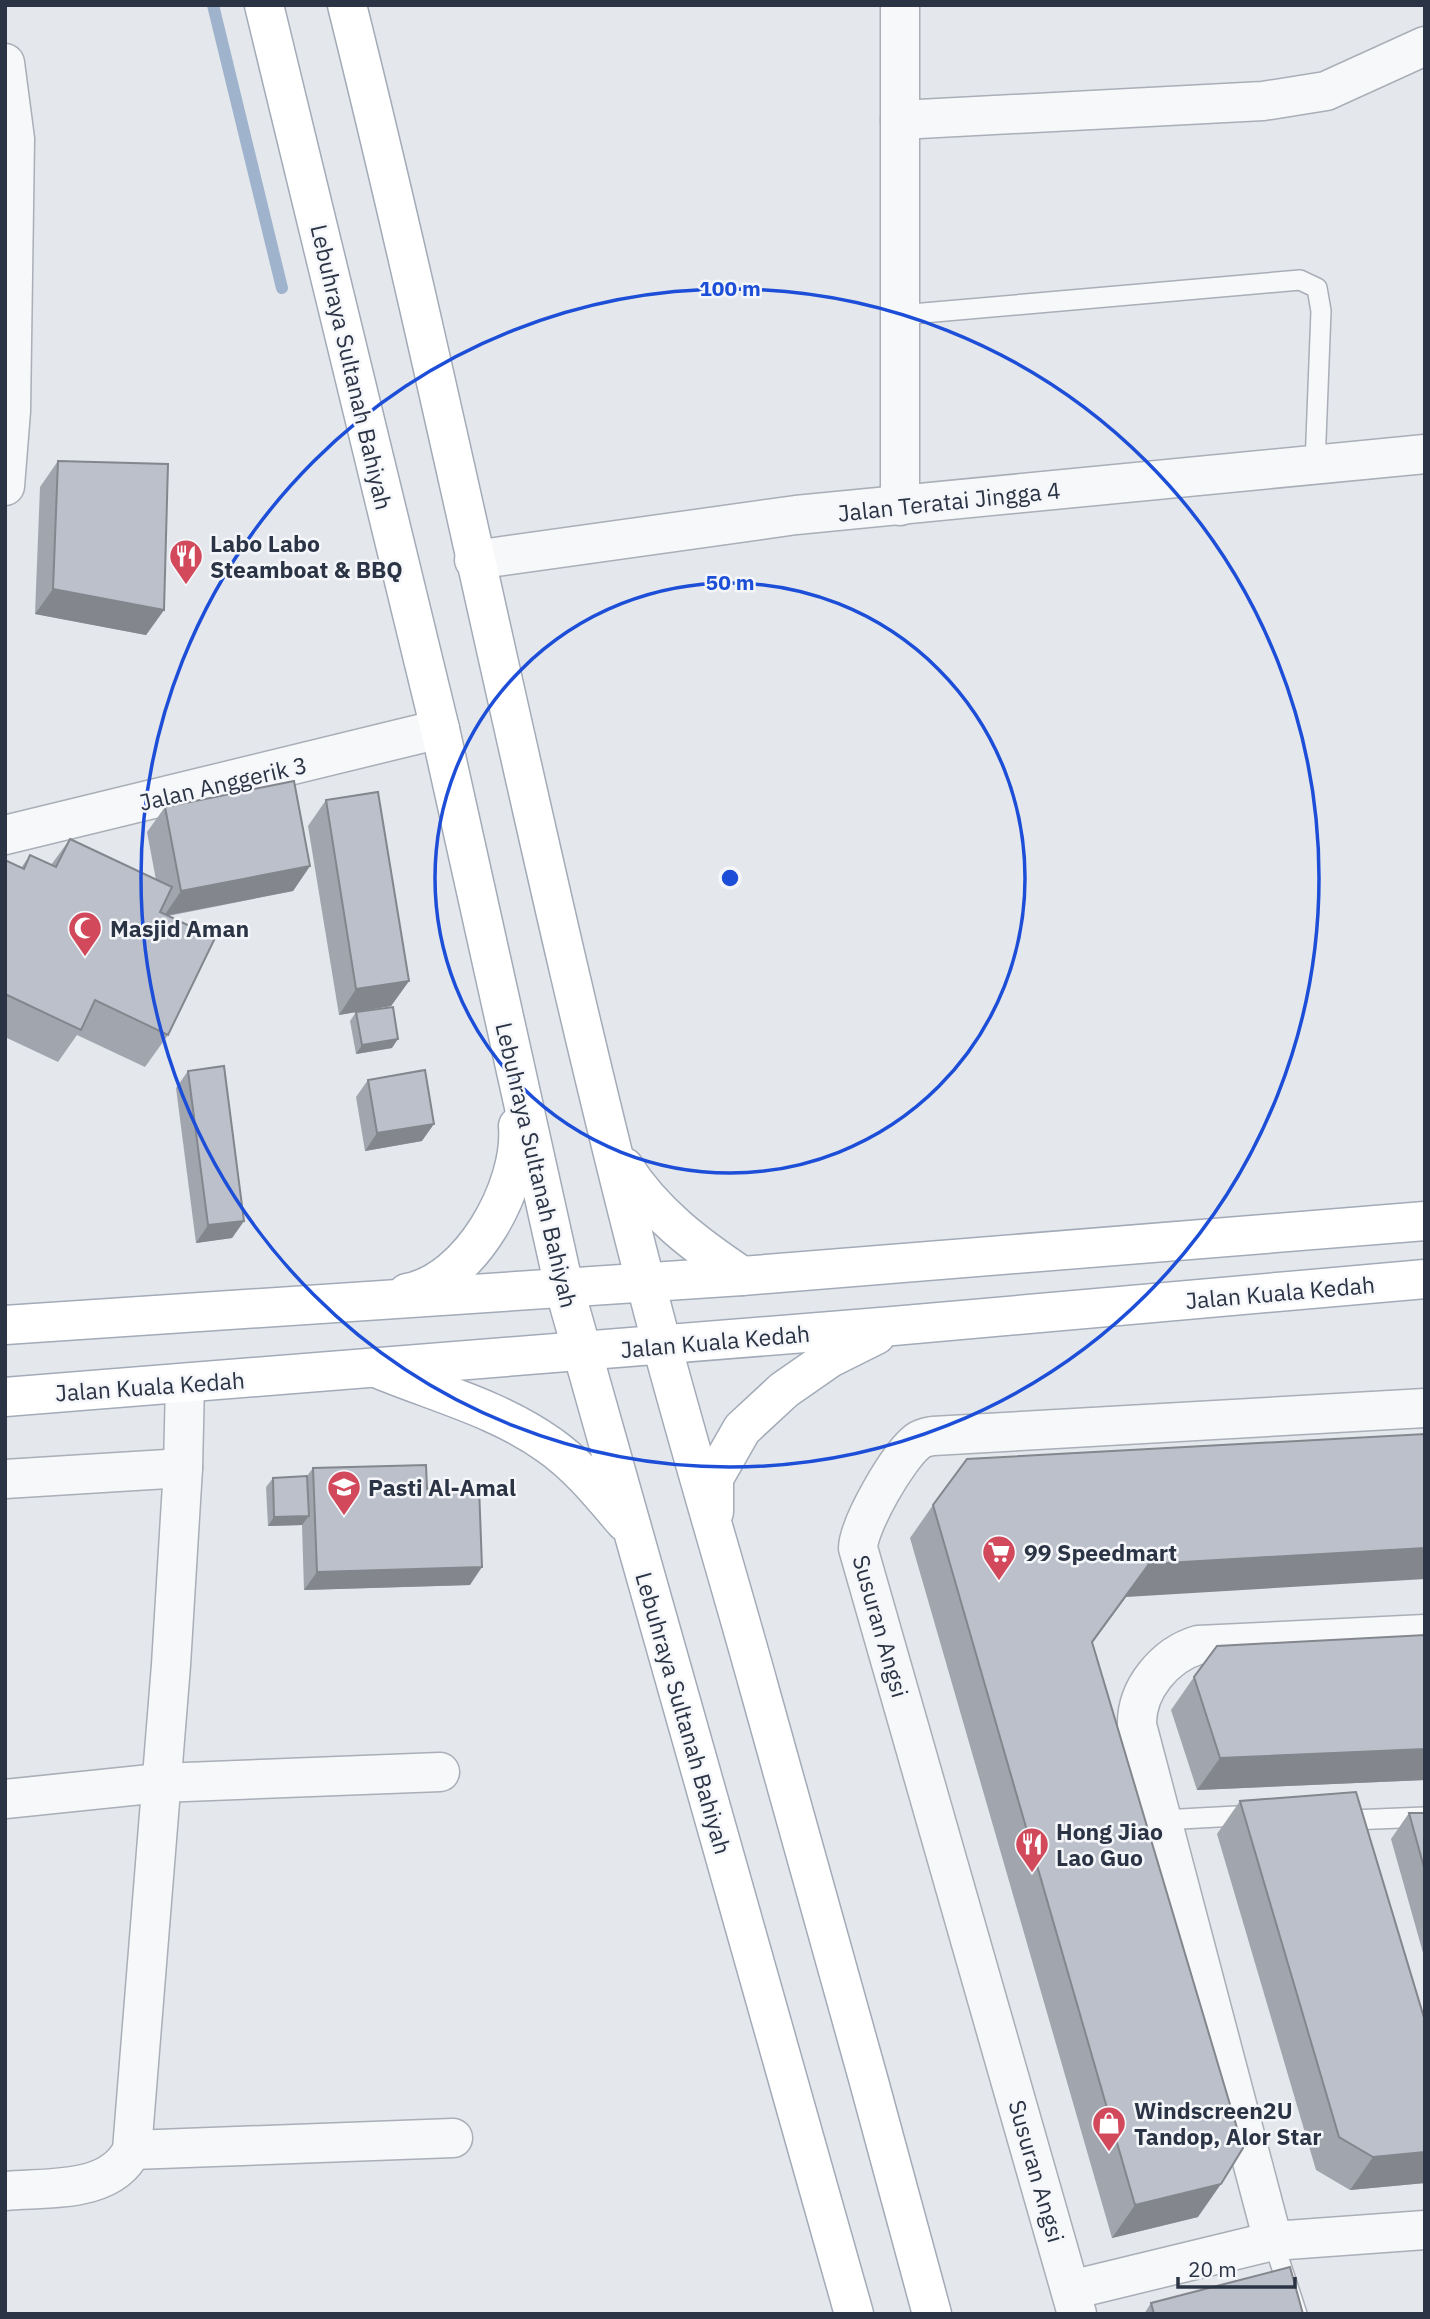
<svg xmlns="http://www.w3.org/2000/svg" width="1430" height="2319" viewBox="0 0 1430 2319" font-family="'IBM Plex Sans',sans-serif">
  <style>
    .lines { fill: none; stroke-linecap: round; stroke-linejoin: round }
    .stream { stroke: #9fb4cc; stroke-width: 12 }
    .service-casing { stroke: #a9aeb7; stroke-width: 22 }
    .minor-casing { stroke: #a9aeb7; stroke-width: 41 }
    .primary-casing { stroke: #a3abb8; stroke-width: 41 }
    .service { stroke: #f7f8fa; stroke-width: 19 }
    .minor { stroke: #f7f8fa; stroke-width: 38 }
    .primary { stroke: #fff; stroke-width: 38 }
    .wall { fill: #a1a5ae }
    .shaded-wall { fill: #83868d }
    .building { fill: #bbc0ca; stroke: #83868d; stroke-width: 2 }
    .ring { fill: none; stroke: #1d4ed8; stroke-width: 3.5 }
    .labels { text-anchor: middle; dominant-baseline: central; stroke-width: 5; stroke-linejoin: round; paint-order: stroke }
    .street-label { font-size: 23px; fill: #2b3445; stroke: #f4f6f9 }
    .poi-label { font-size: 23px; font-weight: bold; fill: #2b3445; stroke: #f4f6f9; text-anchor: start }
    .centre { fill: #1d4ed8; stroke: #f4f6f9; stroke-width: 3.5 }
    .ring-label { font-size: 21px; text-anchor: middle; font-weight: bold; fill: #1d4ed8; stroke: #f4f6f9; stroke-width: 5; stroke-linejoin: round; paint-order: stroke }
  </style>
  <rect width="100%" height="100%" fill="#e4e7ec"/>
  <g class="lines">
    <path class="stream" d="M213,5L282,288"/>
    <g class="service-casing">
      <g id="service">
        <path d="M900,315L1300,280L1317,288L1321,311L1315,465"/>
        <path d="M1340,1816L1351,1820L1425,1817"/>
        <path d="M1162,1820L1255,1815"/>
        <path d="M1273,2241L1297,2314"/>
      </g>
    </g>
    <g class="minor-casing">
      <g id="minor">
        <path d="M5,63L15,139L11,411L5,486"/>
        <path d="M900,120L1263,101L1326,91L1425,46"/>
        <path d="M900,506V5"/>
        <path d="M474,560L796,515L1425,454"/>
        <path d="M5,835L440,729"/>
        <path d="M5,1479L183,1468"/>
        <path d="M5,1799L160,1783L440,1772"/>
        <path d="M132,2150L453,2138"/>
        <path d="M5,2191C48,2187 111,2194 132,2150L171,1665L183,1468L185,1383"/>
        <path d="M1273,2241L1137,1725C1136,1689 1165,1655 1198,1645L1425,1634"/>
        <path d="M1071,2290L1273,2241L1425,2230"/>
        <path d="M1077,2314L858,1548C859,1524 898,1456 918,1441C922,1438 928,1437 933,1436L1425,1408"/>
      </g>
    </g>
    <g class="primary-casing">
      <g id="primary">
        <path d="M264,5L440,729L564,1287L854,2314"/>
        <path d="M347,5C458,450 544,902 662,1345C693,1461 728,1575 760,1691C819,1898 876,2106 932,2314"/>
        <path d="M624,1167C653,1213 697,1246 742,1276"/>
        <path d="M407,1293C470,1282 523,1187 518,1126"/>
        <path d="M5,1325L742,1276L1425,1221"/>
        <path d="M381,1370C437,1393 499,1409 549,1445C578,1465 602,1495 625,1522"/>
        <path d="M5,1397L893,1326L1425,1279"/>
        <path d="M714,1512V1478L742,1429L784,1390L830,1358L876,1335"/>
      </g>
    </g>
    <use href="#service" class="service"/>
    <use href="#minor" class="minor"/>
    <use href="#primary" class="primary"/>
  </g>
  <g class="wall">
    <path d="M58,461L164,610L146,635L35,614L40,487Z"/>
    <path d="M326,800L409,981L391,1006L339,1015L308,826Z"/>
    <path d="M165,807L310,866L293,891L168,916V1035L145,1067L77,1035L58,1062L5,1037V860L21,868L30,855L51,865L70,839L156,880L147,832Z"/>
    <path d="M356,1012L392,1048L356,1054L350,1021Z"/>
    <path d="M188,1071L244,1221L232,1238L196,1243L176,1088Z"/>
    <path d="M368,1080L422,1141L365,1151L356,1097Z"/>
    <path d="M313,1468L427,1489L470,1585L304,1590L302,1525L268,1526L266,1487L273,1478L307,1476Z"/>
    <path d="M933,1505L1126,1597L1092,1643L1198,2217L1112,2238L910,1538Z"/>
    <path d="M1425,1635V1780L1197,1790L1171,1710L1194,1677Z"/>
    <path d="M1240,1801L1425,2021V2183L1350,2190L1316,2170L1217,1834Z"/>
    <path d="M1409,1813H1425V1960L1391,1839Z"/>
    <path d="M1151,2303L1303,2314H1144Z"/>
  </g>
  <g class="shaded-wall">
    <path d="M53,589L164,610L146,635L35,614Z"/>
    <path d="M310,866L293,891L164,916L181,891Z"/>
    <path d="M409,981L391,1006L339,1015L356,989Z"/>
    <path d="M398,1039L392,1048L356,1054L362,1045Z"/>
    <path d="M434,1124L422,1141L365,1151L377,1133Z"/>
    <path d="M244,1221L232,1238L196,1243L208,1225Z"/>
    <path d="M309,1516L302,1525L268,1526L274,1517Z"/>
    <path d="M1425,1548V1579L1126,1597L1069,1675L1149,1564Z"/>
    <path d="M482,1567L470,1585L304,1590L317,1572Z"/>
    <path d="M1425,1749V1780L1197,1790L1220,1758Z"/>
    <path d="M1425,2152V2183L1350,2190L1373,2157Z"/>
    <path d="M1221,2184L1198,2217L1112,2238L1135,2205Z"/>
  </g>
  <g class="building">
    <path d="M58,461L168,464L164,610L53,589Z"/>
    <path d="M294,781L310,866L181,891L165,807Z"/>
    <path d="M378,792L409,981L356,989L326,800Z"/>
    <path d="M70,839L172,887L160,912L215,938L168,1035L95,1000L81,1030L5,994V860L24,869L30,855L56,867Z"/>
    <path d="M393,1007L398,1039L362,1045L356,1012Z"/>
    <path d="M224,1066L244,1221L208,1225L188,1071Z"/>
    <path d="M425,1070L434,1124L377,1133L368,1080Z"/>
    <path d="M1425,1434V1548L1149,1564L1092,1642L1243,2148L1221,2184L1135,2205L933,1505L967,1459Z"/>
    <path d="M426,1465L427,1489L479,1487L482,1567L317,1572L313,1468Z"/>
    <path d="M307,1476L309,1516L274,1517L273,1478Z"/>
    <path d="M1425,1635V1749L1220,1758L1194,1677L1217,1646Z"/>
    <path d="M1356,1792L1425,2021V2152L1373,2157L1339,2137L1240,1801Z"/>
    <path d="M1409,1813H1425V1871Z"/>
    <path d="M1290,2267L1303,2314H1154L1151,2303Z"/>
  </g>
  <g class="ring">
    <circle cx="730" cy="878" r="295"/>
    <circle cx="730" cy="878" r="589"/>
  </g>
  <defs>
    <g id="restaurant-pin" transform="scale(1.75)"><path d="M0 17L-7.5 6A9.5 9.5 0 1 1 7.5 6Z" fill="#d1495b" stroke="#f4f6f9"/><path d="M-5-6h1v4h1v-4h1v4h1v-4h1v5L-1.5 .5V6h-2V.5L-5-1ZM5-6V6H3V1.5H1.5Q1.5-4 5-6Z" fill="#fff"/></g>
    <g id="mosque-pin" transform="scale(1.75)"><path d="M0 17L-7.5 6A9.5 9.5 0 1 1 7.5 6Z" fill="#d1495b" stroke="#f4f6f9"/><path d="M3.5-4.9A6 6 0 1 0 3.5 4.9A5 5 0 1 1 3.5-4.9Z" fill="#fff"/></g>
    <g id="school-pin" transform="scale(1.75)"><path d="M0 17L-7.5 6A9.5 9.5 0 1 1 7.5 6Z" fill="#d1495b" stroke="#f4f6f9"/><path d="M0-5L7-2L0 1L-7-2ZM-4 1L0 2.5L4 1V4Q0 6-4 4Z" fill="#fff"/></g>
    <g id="supermarket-pin" transform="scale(1.75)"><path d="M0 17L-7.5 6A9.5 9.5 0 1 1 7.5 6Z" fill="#d1495b" stroke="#f4f6f9"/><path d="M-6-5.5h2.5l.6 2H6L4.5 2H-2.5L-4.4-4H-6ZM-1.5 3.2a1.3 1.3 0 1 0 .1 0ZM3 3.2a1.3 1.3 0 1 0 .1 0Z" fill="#fff"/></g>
    <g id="shop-pin" transform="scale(1.75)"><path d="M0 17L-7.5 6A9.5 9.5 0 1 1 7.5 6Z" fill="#d1495b" stroke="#f4f6f9"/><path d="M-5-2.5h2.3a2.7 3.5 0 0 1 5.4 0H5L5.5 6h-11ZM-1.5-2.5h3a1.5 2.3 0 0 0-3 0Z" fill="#fff"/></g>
  </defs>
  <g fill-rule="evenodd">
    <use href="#restaurant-pin" x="186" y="556"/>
    <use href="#mosque-pin" x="85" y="928"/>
    <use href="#school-pin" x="344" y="1487"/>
    <use href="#supermarket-pin" x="999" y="1552"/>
    <use href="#restaurant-pin" x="1032" y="1844"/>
    <use href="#shop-pin" x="1109" y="2123"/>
  </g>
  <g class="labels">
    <g class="street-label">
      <text transform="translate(352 367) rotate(77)">Lebuhraya Sultanah Bahiyah</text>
      <text transform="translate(949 501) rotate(-6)">Jalan Teratai Jingga 4</text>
      <text transform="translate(223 783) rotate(-13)">Jalan Anggerik 3</text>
      <text transform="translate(537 1165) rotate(77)">Lebuhraya Sultanah Bahiyah</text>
      <text transform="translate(1280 1292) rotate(-5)">Jalan Kuala Kedah</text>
      <text transform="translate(715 1341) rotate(-5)">Jalan Kuala Kedah</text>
      <text transform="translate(150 1386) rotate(-4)">Jalan Kuala Kedah</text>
      <text transform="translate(881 1626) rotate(74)">Susuran Angsi</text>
      <text transform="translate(684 1713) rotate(74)">Lebuhraya Sultanah Bahiyah</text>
      <text transform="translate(1037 2171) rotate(74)">Susuran Angsi</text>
    </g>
    <g class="poi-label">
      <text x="210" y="543">Labo Labo<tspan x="210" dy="26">Steamboat &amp; BBQ</tspan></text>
      <text x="110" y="928">Masjid Aman</text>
      <text x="368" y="1487">Pasti Al-Amal</text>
      <text x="1024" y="1552">99 Speedmart</text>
      <text x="1056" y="1831">Hong Jiao<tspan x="1056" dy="26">Lao Guo</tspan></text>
      <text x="1134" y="2110">Windscreen2U<tspan x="1134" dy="26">Tandop, Alor Star</tspan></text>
    </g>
  </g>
  <circle cx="730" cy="878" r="10" class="centre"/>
  <g class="ring-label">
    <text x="730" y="296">100 m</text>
    <text x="730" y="590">50 m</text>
  </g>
  <rect width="1430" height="2319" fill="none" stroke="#2b3445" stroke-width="14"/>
  <path d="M1178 2277v10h117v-10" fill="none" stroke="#2b3445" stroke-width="3.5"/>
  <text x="1188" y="2277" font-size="21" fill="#2b3445" stroke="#f4f6f9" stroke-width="5" paint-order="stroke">20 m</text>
</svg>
